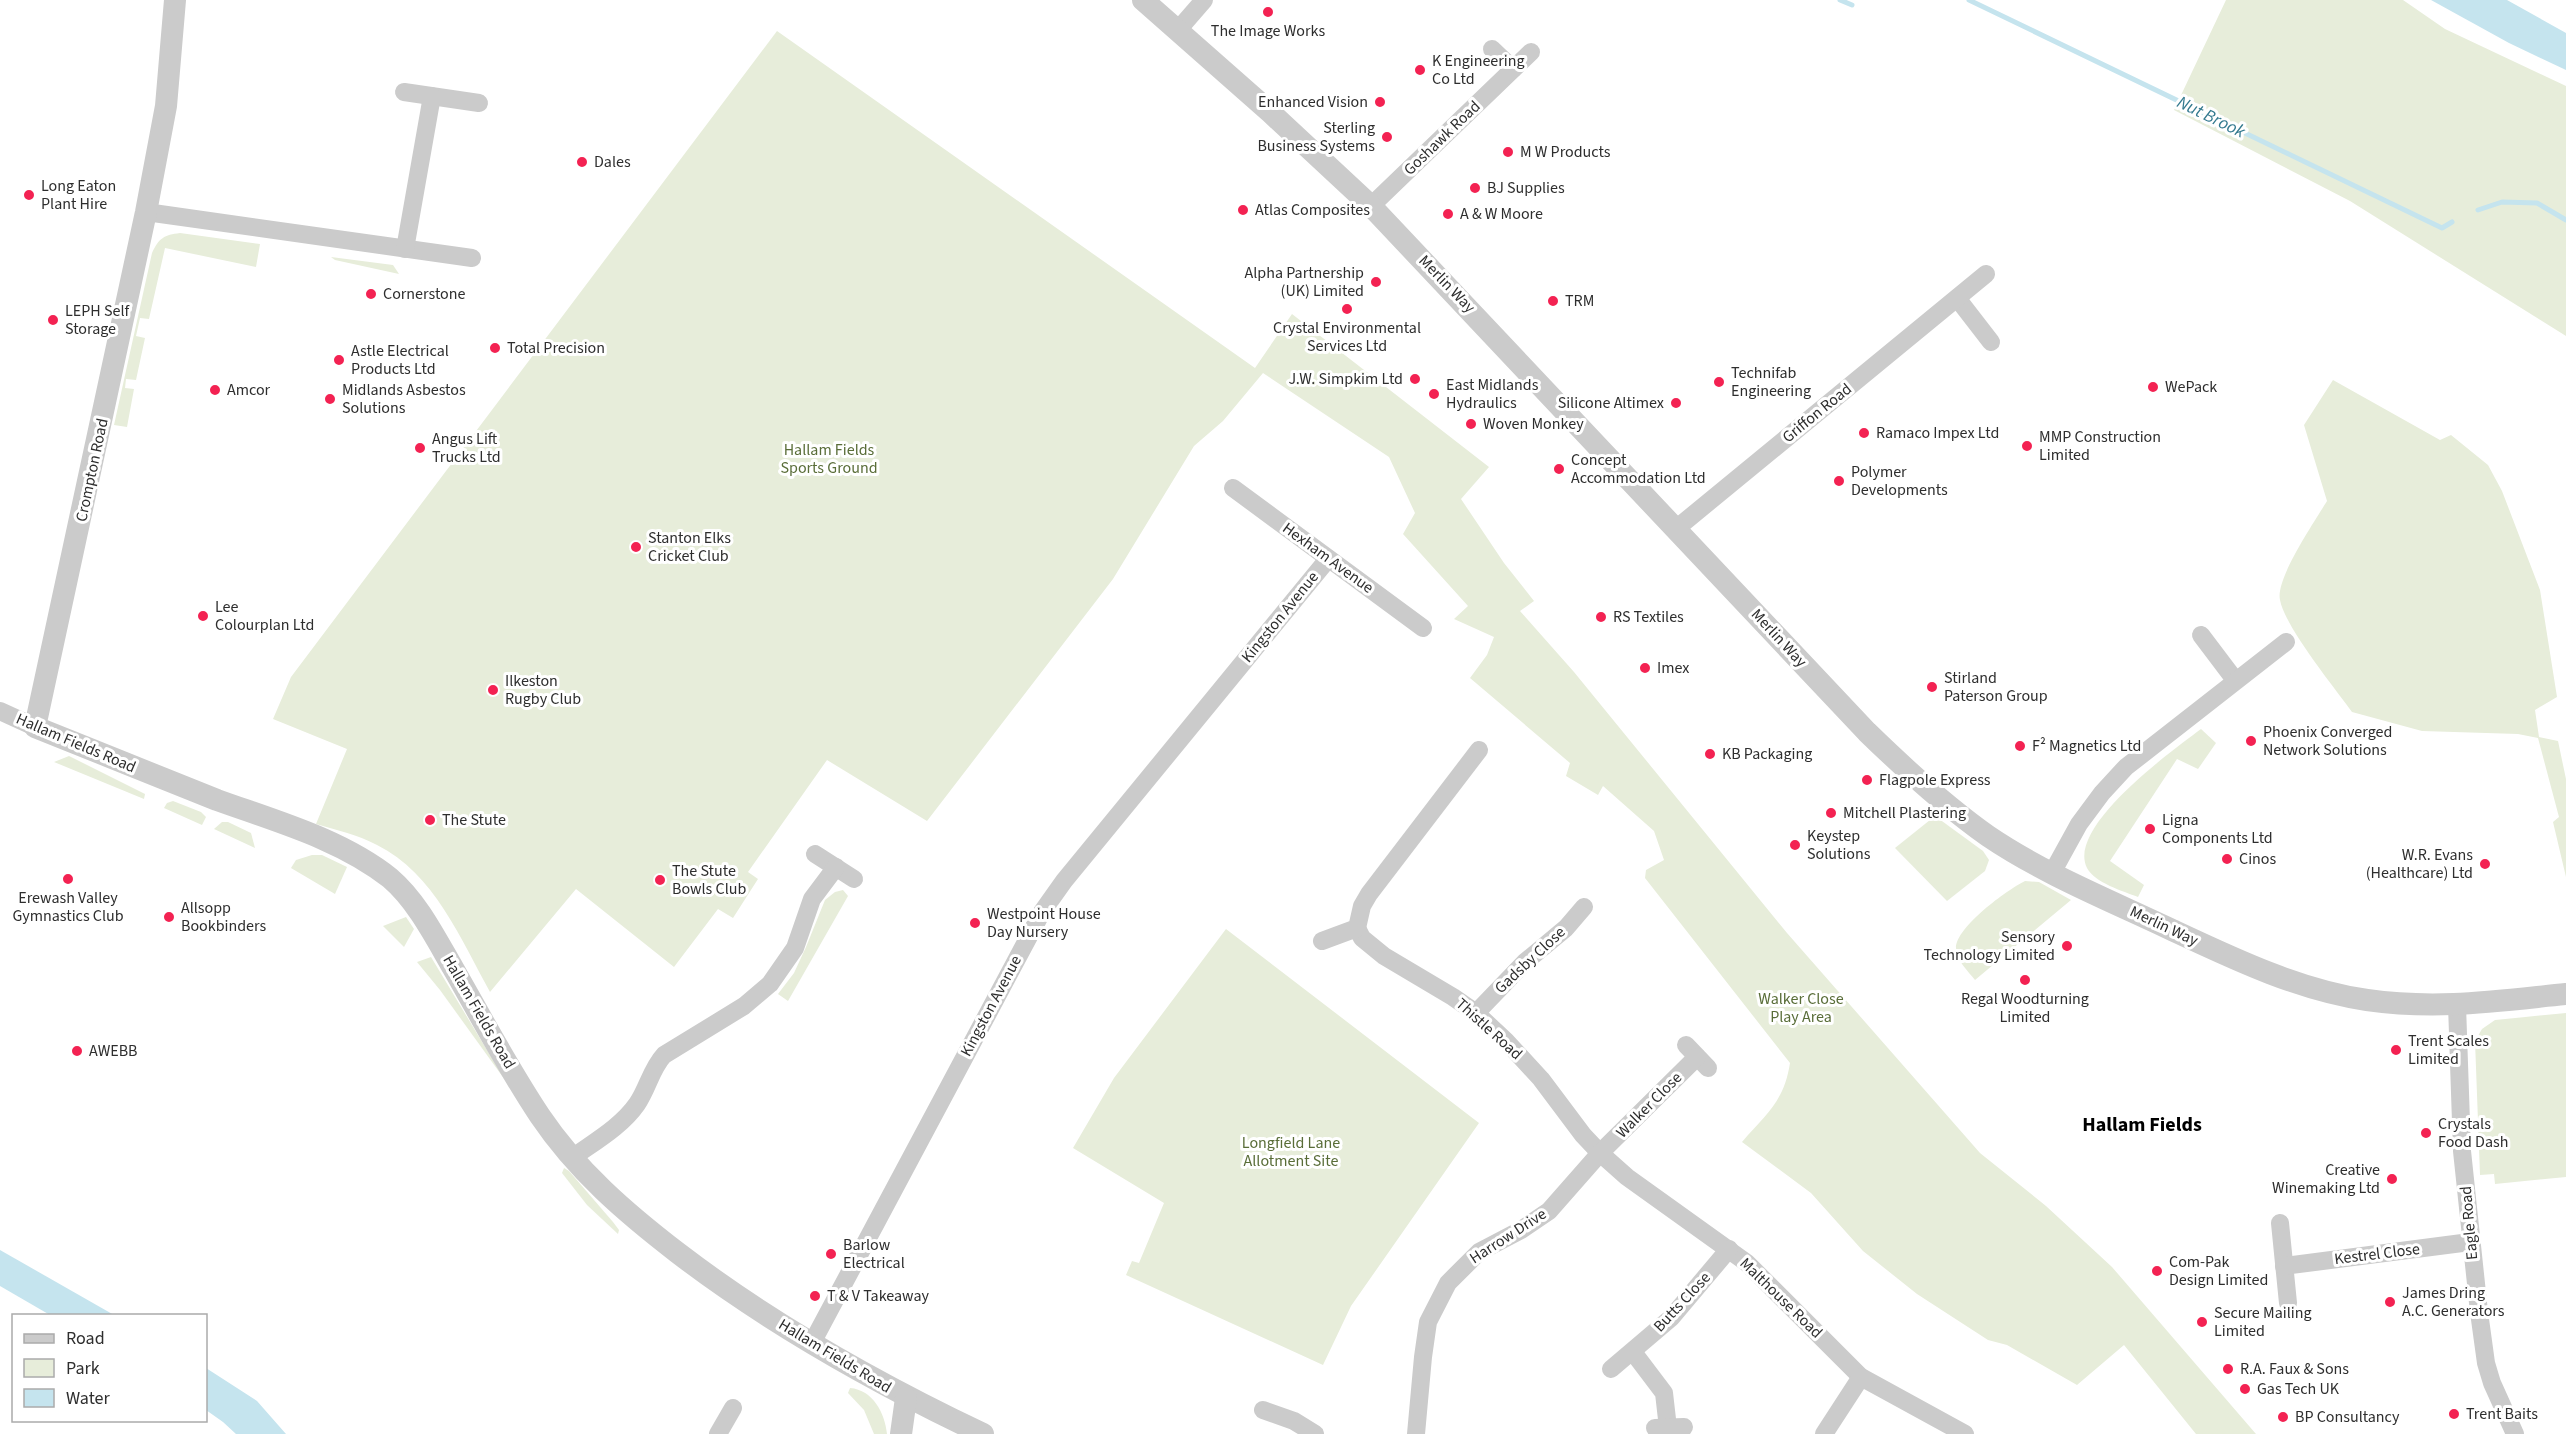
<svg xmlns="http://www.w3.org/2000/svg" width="2566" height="1434" viewBox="0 0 2566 1434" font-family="'Source Sans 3',sans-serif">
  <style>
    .green { fill: #e7edda }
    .water { fill: #c5e4ee }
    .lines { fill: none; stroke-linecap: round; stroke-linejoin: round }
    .stream { stroke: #c5e4ee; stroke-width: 5 }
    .minor { stroke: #cbcbcb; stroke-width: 18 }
    .tertiary { stroke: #cbcbcb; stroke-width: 22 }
    .poi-dot { fill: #f32252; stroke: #fff; stroke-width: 2 }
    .labels { text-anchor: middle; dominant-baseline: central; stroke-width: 6; stroke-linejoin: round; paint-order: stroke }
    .poi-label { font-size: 16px; fill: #2e2e2e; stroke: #fff; text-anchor: start }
    .street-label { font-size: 16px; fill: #2e2e2e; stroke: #fff }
    .park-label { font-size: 16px; fill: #596d38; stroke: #fff }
    .water-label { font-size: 18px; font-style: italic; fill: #347a8f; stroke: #fff }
    .quarter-label { font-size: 20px; font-weight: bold; fill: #000; stroke: #fff }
  </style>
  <rect width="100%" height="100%" fill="#fff"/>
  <g class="green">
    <path d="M2226,0H2403L2445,29L2566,86V336L2350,201L2174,110Z"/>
    <path d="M777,31L1255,368L1292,314L1489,467L1461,499L1504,563L1534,601L1520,611L1574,672L1787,933L1980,1153L2046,1206L2112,1267L2256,1434H2196L2124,1345L2077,1385L2007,1345L1988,1340L1917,1294L1863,1251L1811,1193L1742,1142C1766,1114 1784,1102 1790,1063L1645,878L1646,870L1664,860L1654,831L1603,786L1598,795L1566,776L1570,763L1470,678L1487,655L1494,637L1454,619L1468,606L1403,534L1415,513L1389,457L1263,373L1223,421L1194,446L1113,579L927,821L827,760L748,872L758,879L733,918L718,909L674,967L576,889L490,992C461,940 434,873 377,845C358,835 337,830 316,824L347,749L273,719L291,677Z"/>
    <path d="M180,233L260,244L256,267L165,248L149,319L140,318L136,336L145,338L136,380L126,379L125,388L134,389L127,427L114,425L152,253C159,238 164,235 180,233Z"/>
    <path d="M331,257L393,265L399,274L335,260Z"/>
    <path d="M2333,380L2440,440L2451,435L2488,465L2502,491L2540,590L2557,697L2535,710L2539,737L2558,741L2566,779V877L2553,822L2559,817L2538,738L2518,734L2422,731L2352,712C2334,687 2285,627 2280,600C2275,579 2315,521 2327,501L2304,425Z"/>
    <path d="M2201,729L2216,743L2198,769L2177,759L2110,861L2144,885L2138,897C2123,891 2095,883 2087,868C2066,827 2173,750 2201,729Z"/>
    <path d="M69,756L145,794L144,799L54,762Z"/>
    <path d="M173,801L201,812L206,817L202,825L164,808L167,803Z"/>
    <path d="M1935,816L1983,851L1989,860L1985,871L1947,901L1895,848Z"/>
    <path d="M222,822H228L251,833L255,848L214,829Z"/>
    <path d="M312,855H322L347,867L335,894L291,868L296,860Z"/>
    <path d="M2025,881L2039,882L2071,900L1975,980C1968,971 1956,960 1956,948C1956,927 2007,890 2025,881Z"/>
    <path d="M843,890L848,896L788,1001L778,994L794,973L806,947L825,900L835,892Z"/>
    <path d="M406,917L414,929L404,947L383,926Z"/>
    <path d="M1226,929L1479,1123L1351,1306L1323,1365L1126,1275L1132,1261L1139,1263L1164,1203L1073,1148L1114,1078Z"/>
    <path d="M431,957L505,1080L440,990L417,962Z"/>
    <path d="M2566,1013V1177L2495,1184L2494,1174L2480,1175L2475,1041L2482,1029L2495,1020Z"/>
    <path d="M564,1168L569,1171L613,1222L619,1230L618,1234L587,1205L562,1173Z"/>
    <path d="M850,1388C873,1390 885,1413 887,1434H874L864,1410L848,1393Z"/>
  </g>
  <g class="water">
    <path d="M2431,0H2507L2566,33V70L2509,43Z"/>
    <path d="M0,1250L114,1315H50L0,1286Z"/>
    <path d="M206,1368L257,1401L286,1434H236L223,1422L206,1410Z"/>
  </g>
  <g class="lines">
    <g class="stream">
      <path d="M1840,0L1852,5"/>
      <path d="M1969,0L2442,228L2452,222"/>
      <path d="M2478,210L2502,202L2537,203L2566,220"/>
    </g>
    <g class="minor">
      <path d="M1178,30L1204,0"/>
      <path d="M1492,49L1513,69"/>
      <path d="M404,92L479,103"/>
      <path d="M1371,206L1531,52"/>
      <path d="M146,212L472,258"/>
      <path d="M405,249L432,96"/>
      <path d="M1957,298L1991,342"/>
      <path d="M1233,488L1423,628"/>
      <path d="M1677,528L1986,274"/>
      <path d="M2201,635L2235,680"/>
      <path d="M0,711L35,727"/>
      <path d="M815,854L854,879"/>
      <path d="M2052,873L2079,824L2102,793L2126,767L2286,642"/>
      <path d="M1357,928L1362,938L1384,956L1453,997L1476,1013L1506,1041L1541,1079L1583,1135L1600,1153L1627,1177L1747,1263L1861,1377L1965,1434"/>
      <path d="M1322,941L1357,928L1362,906L1369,894L1479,750"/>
      <path d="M2457,1005L2462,1151L2479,1312L2486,1363L2492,1383L2515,1434"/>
      <path d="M1476,1013L1525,962L1566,928L1584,907"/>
      <path d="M1686,1045L1708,1068"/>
      <path d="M572,1158C594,1142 621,1127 637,1104C648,1088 651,1069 664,1055L744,1006L770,984L795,948L812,899L836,867"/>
      <path d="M2280,1223L2288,1303"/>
      <path d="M2284,1266L2470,1242"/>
      <path d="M812,1343L1042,912L1064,881L1328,559"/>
      <path d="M1633,1352L1664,1393L1668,1428"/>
      <path d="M1611,1369L1671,1318L1729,1249"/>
      <path d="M1263,1410L1294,1421L1315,1434"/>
      <path d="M1655,1428L1684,1427"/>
      <path d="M718,1434L733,1408"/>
      <path d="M1416,1434L1423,1357L1428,1322L1448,1283L1479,1252L1521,1230L1549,1211L1600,1153L1697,1057"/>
      <path d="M1824,1434L1861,1377"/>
    </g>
    <g class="tertiary">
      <path d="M175,0L166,106L146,212L35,727C96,751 156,776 217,800C275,821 341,839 390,878C417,901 435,937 453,968C481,1017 508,1068 540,1116C577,1171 626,1213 678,1253C772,1325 876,1383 983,1434"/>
      <path d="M1143,0L1270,112L1371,206L1867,732C1906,770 1944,805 1988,836C2044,874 2109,900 2170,929C2232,958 2298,990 2367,1000C2438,1010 2496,1001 2566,994"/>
      <path d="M901,1434L906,1398"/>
    </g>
  </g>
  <g class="poi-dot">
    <circle cx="1268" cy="12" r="6"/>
    <circle cx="1420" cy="70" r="6"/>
    <circle cx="1380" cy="102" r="6"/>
    <circle cx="1387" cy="137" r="6"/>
    <circle cx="1508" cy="152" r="6"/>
    <circle cx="582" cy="162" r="6"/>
    <circle cx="1475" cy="188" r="6"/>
    <circle cx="29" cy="195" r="6"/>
    <circle cx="1243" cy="210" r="6"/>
    <circle cx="1448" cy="214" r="6"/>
    <circle cx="1376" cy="282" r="6"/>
    <circle cx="371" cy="294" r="6"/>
    <circle cx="1553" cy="301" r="6"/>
    <circle cx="1347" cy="309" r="6"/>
    <circle cx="53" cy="320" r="6"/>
    <circle cx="495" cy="348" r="6"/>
    <circle cx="339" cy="360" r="6"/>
    <circle cx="1415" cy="379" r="6"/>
    <circle cx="1719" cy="382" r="6"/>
    <circle cx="2153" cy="387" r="6"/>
    <circle cx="215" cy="390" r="6"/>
    <circle cx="1434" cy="394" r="6"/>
    <circle cx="330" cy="399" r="6"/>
    <circle cx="1676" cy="403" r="6"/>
    <circle cx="1471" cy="424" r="6"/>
    <circle cx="1864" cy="433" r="6"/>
    <circle cx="2027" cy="446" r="6"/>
    <circle cx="420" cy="448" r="6"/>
    <circle cx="1559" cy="469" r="6"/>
    <circle cx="1839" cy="481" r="6"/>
    <circle cx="636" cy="547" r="6"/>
    <circle cx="203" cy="616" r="6"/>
    <circle cx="1601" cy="617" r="6"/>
    <circle cx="1645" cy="668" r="6"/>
    <circle cx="1932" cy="687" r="6"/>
    <circle cx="493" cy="690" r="6"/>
    <circle cx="2251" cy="741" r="6"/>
    <circle cx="2020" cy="746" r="6"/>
    <circle cx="1710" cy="754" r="6"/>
    <circle cx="1867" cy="780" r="6"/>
    <circle cx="1831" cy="813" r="6"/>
    <circle cx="430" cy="820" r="6"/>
    <circle cx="2150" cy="829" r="6"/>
    <circle cx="1795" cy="845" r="6"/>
    <circle cx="2227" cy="859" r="6"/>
    <circle cx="2485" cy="864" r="6"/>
    <circle cx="68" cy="879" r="6"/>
    <circle cx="660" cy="880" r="6"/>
    <circle cx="169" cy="917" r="6"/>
    <circle cx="975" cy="923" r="6"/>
    <circle cx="2067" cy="946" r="6"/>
    <circle cx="2025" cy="980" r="6"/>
    <circle cx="2396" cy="1050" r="6"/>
    <circle cx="77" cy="1051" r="6"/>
    <circle cx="2426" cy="1133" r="6"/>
    <circle cx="2392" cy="1179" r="6"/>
    <circle cx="831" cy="1254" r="6"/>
    <circle cx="2157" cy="1271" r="6"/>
    <circle cx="815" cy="1296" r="6"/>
    <circle cx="2390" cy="1302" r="6"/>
    <circle cx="2202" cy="1322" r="6"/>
    <circle cx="2228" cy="1369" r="6"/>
    <circle cx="2245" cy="1389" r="6"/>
    <circle cx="2454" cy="1414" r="6"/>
    <circle cx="2283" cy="1417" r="6"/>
  </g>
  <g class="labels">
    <g class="poi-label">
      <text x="1268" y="31" text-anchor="middle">The Image Works</text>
      <text x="1432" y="61">K Engineering<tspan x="1432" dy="18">Co Ltd</tspan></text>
      <text x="1368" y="102" text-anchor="end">Enhanced Vision</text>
      <text x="1375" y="128" text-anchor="end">Sterling<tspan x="1375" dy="18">Business Systems</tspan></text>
      <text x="1520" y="152">M W Products</text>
      <text x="594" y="162">Dales</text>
      <text x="41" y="186">Long Eaton<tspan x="41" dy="18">Plant Hire</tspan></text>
      <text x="1487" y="188">BJ Supplies</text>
      <text x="1255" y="210">Atlas Composites</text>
      <text x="1460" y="214">A &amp; W Moore</text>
      <text x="1364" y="273" text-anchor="end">Alpha Partnership<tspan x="1364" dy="18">(UK) Limited</tspan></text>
      <text x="383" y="294">Cornerstone</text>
      <text x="1565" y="301">TRM</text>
      <text x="65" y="311">LEPH Self<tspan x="65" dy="18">Storage</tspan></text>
      <text x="1347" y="328" text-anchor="middle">Crystal Environmental<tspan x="1347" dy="18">Services Ltd</tspan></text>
      <text x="507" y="348">Total Precision</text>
      <text x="351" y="351">Astle Electrical<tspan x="351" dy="18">Products Ltd</tspan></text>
      <text x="1731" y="373">Technifab<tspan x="1731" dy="18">Engineering</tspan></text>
      <text x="1403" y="379" text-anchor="end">J.W. Simpkim Ltd</text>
      <text x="1446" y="385">East Midlands<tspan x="1446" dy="18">Hydraulics</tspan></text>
      <text x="2165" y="387">WePack</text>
      <text x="227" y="390">Amcor</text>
      <text x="342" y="390">Midlands Asbestos<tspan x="342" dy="18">Solutions</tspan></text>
      <text x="1664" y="403" text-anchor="end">Silicone Altimex</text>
      <text x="1483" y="424">Woven Monkey</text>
      <text x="1876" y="433">Ramaco Impex Ltd</text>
      <text x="2039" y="437">MMP Construction<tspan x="2039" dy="18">Limited</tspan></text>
      <text x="432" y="439">Angus Lift<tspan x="432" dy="18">Trucks Ltd</tspan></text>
      <text x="1571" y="460">Concept<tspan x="1571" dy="18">Accommodation Ltd</tspan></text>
      <text x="1851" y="472">Polymer<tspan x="1851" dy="18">Developments</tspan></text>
      <text x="648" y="538">Stanton Elks<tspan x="648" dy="18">Cricket Club</tspan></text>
      <text x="215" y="607">Lee<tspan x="215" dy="18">Colourplan Ltd</tspan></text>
      <text x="1613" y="617">RS Textiles</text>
      <text x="1657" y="668">Imex</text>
      <text x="1944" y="678">Stirland<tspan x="1944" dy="18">Paterson Group</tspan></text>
      <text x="505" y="681">Ilkeston<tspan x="505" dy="18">Rugby Club</tspan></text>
      <text x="2263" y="732">Phoenix Converged<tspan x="2263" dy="18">Network Solutions</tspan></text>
      <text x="2032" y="746">F² Magnetics Ltd</text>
      <text x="1722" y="754">KB Packaging</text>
      <text x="1879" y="780">Flagpole Express</text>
      <text x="1843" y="813">Mitchell Plastering</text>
      <text x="442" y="820">The Stute</text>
      <text x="2162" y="820">Ligna<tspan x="2162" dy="18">Components Ltd</tspan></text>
      <text x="1807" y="836">Keystep<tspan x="1807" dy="18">Solutions</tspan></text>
      <text x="2473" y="855" text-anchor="end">W.R. Evans<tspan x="2473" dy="18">(Healthcare) Ltd</tspan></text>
      <text x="2239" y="859">Cinos</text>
      <text x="672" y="871">The Stute<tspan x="672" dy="18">Bowls Club</tspan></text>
      <text x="68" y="898" text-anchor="middle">Erewash Valley<tspan x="68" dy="18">Gymnastics Club</tspan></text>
      <text x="181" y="908">Allsopp<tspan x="181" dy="18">Bookbinders</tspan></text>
      <text x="987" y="914">Westpoint House<tspan x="987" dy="18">Day Nursery</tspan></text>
      <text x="2055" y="937" text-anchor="end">Sensory<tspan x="2055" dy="18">Technology Limited</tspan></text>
      <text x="2025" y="999" text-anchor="middle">Regal Woodturning<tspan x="2025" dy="18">Limited</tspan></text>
      <text x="2408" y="1041">Trent Scales<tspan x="2408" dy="18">Limited</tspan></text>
      <text x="89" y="1051">AWEBB</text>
      <text x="2438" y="1124">Crystals<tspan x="2438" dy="18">Food Dash</tspan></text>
      <text x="2380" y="1170" text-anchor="end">Creative<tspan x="2380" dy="18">Winemaking Ltd</tspan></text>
      <text x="843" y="1245">Barlow<tspan x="843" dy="18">Electrical</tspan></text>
      <text x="2169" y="1262">Com-Pak<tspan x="2169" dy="18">Design Limited</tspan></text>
      <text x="2402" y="1293">James Dring<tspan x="2402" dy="18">A.C. Generators</tspan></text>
      <text x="827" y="1296">T &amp; V Takeaway</text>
      <text x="2214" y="1313">Secure Mailing<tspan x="2214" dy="18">Limited</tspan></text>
      <text x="2240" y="1369">R.A. Faux &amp; Sons</text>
      <text x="2257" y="1389">Gas Tech UK</text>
      <text x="2466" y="1414">Trent Baits</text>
      <text x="2295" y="1417">BP Consultancy</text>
    </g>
    <g class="street-label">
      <text transform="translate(1442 138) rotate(-44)">Goshawk Road</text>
      <text transform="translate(1447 284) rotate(46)">Merlin Way</text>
      <text transform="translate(1817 413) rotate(-39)">Griffon Road</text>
      <text transform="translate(92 470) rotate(-78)">Crompton Road</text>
      <text transform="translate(1328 558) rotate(36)">Hexham Avenue</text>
      <text transform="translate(1280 617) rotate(-51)">Kingston Avenue</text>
      <text transform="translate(1779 638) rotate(47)">Merlin Way</text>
      <text transform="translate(76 743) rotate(23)">Hallam Fields Road</text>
      <text transform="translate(2164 926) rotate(25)">Merlin Way</text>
      <text transform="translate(1530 960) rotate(-43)">Gadsby Close</text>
      <text transform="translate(991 1006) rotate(-62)">Kingston Avenue</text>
      <text transform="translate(479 1012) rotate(60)">Hallam Fields Road</text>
      <text transform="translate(1489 1029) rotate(42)">Thistle Road</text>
      <text transform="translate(1649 1105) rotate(-45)">Walker Close</text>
      <text transform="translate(2469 1223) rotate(-95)">Eagle Road</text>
      <text transform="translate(1508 1236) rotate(-33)">Harrow Drive</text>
      <text transform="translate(2377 1254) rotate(-7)">Kestrel Close</text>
      <text transform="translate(1781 1298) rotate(44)">Malthouse Road</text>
      <text transform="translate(1682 1302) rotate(-47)">Butts Close</text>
      <text transform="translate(835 1356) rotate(31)">Hallam Fields Road</text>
    </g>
    <g class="park-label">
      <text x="829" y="450">Hallam Fields<tspan x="829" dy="18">Sports Ground</tspan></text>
      <text x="1801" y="999">Walker Close<tspan x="1801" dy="18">Play Area</tspan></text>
      <text x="1291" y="1143">Longfield Lane<tspan x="1291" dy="18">Allotment Site</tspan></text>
    </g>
    <g class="water-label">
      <text transform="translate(2211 117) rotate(26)">Nut Brook</text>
    </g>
    <g class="quarter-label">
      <text x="2142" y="1125">Hallam Fields</text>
    </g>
  </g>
  <rect x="12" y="1314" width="195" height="108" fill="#ffffff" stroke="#ababab" stroke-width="1.5"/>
  <rect x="24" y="1334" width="30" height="9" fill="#cbcbcb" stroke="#ababab" stroke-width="1.5"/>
  <text x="66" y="1344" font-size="18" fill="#2e2e2e">Road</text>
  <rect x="24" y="1359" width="30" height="18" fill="#e7edda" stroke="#ababab" stroke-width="1.5"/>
  <text x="66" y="1374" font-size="18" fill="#2e2e2e">Park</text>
  <rect x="24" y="1389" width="30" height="18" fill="#c5e4ee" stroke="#ababab" stroke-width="1.5"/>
  <text x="66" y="1404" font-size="18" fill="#2e2e2e">Water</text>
</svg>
